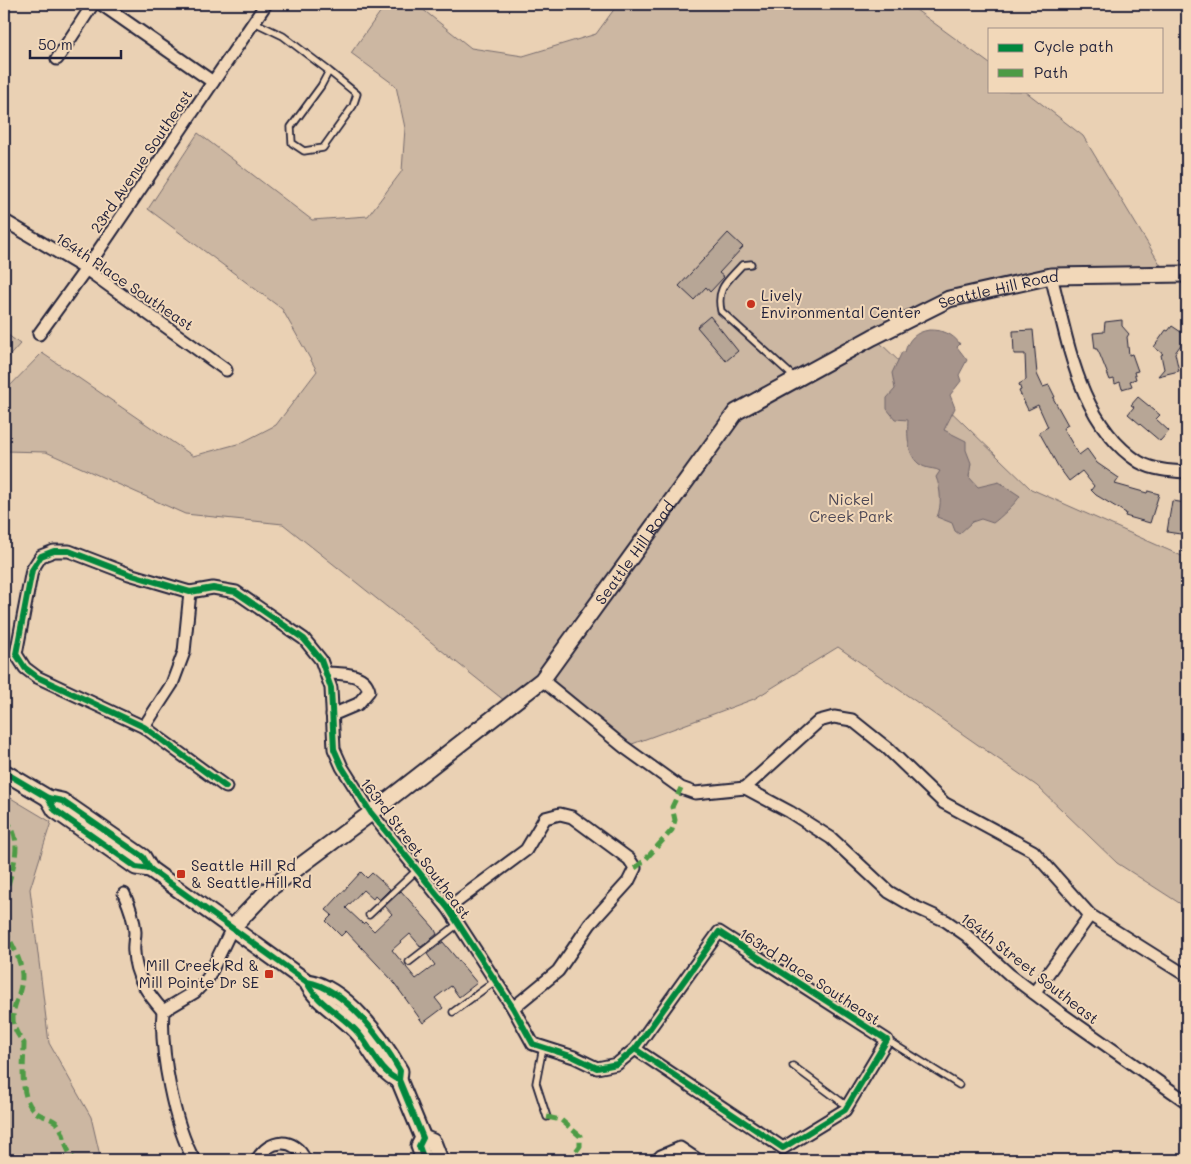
<svg xmlns="http://www.w3.org/2000/svg" width="1191" height="1164" viewBox="0 0 1191 1164" font-family="Mali,sans-serif">
  <style>
    .green { fill: #ccb7a2; stroke: #776c6e }
    .water { fill: #a6948b; stroke: #71666b }
    .building { fill: #b7a696; stroke: #22223b }
    .lines { fill: none; stroke-linecap: round; stroke-linejoin: round }
    .lane-casing { stroke: #22223b; stroke-width: 9 }
    .street-casing { stroke: #22223b; stroke-width: 15 }
    .secondary-casing { stroke: #22223b; stroke-width: 19 }
    .lane { stroke: #f2d8b9; stroke-width: 5.5 }
    .street { stroke: #f2d8b9; stroke-width: 11 }
    .secondary { stroke: #f2d8b9; stroke-width: 15 }
    .quiet { stroke: #4d9b45; stroke-width: 5; stroke-dasharray: 10 5; stroke-linecap: butt }
    .cycleway-casing { stroke: #f2d8b9; stroke-width: 9 }
    .cycleway { stroke: #00873e; stroke-width: 6 }
    .poi-dot { fill: #c8321e; stroke: #f2d8b9; stroke-width: 2 }
    .labels { text-anchor: middle; dominant-baseline: central; stroke-width: 4; stroke-linejoin: round; paint-order: stroke }
    .street-label { font-size: 15px; fill: #22223b; stroke: #f2d8b9 }
    .poi-label { font-size: 15px; fill: #22223b; stroke: #f2d8b9; text-anchor: start }
    .park-label { font-size: 15px; fill: #4c4755; stroke: #f2d8b9 }
  </style>
  <rect width="100%" height="100%" fill="#ead1b4"/>
  <filter id="ink" filterUnits="userSpaceOnUse"><feTurbulence type="fractalNoise" baseFrequency=".02" numOctaves="2"/><feDisplacementMap in="SourceGraphic" scale="10" xChannelSelector="R" yChannelSelector="G"/><feConvolveMatrix kernelMatrix="1 2 1 2 8 2 1 2 1" color-interpolation-filters="sRGB"/></filter>
  <g filter="url(#ink)">
    <g class="green">
      <path d="M386,4H416L471,48L523,56L596,34L618,4H908L990,64V91H1025L1083,136L1166,274L1051,276L949,299L874,337L1031,489L1184,557L1187,561V908L1117,863L1037,786L838,647L754,699L624,747L542,680L510,705L283,524L185,514L46,452L4,451V392L42,353L193,456L241,443L276,425L317,371L282,309L148,209L198,133L312,220L368,216L402,171L405,128L396,86L351,53Z"/>
      <path d="M4,332L20,344L4,362Z"/>
      <path d="M4,794L51,822L30,889L49,1043L91,1117L101,1160H4Z"/>
    </g>
    <path class="water" d="M929,330C942,330 952,333 960,344L957,347L967,360L959,375L961,381L950,395L955,408L944,430L966,441V450L971,463L969,477L978,487L999,482L1020,496C1017,502 999,519 993,523L981,519L972,522L959,534L955,531L952,523L937,517C942,506 941,489 936,477L940,471C935,468 930,469 925,467C907,461 907,436 908,420L895,419L887,409V398L895,389L892,373L902,352H905C908,339 916,332 929,330Z"/>
    <g class="building">
      <path d="M728,233L743,247L719,273L724,277L710,292L706,287L694,300L679,286Z"/>
      <path d="M710,316L738,351L726,361L697,327Z"/>
      <path d="M1122,320V326L1129,334L1127,337L1129,355L1132,354L1138,371L1134,372L1136,379L1130,381L1132,386L1122,389L1120,382L1115,384L1114,379L1110,380L1100,355L1097,349H1095L1093,333L1104,332L1105,322Z"/>
      <path d="M1172,326L1187,336L1175,353L1179,371L1158,376L1164,369L1161,355L1163,354L1154,347L1166,330L1168,331Z"/>
      <path d="M1033,330L1037,374L1043,387L1049,385L1055,397L1053,398L1068,425L1063,428L1079,455L1087,449L1097,463L1119,478L1115,484L1147,493L1148,491L1159,494L1150,523L1125,516L1126,513L1096,495L1091,490L1094,486L1082,471L1069,481L1058,466L1039,432L1048,427L1038,405L1028,410L1019,391L1021,390L1019,384L1026,380L1025,354H1014L1013,331Z"/>
      <path d="M1138,397L1160,415L1156,419L1169,431L1160,441L1128,414L1134,407L1131,405Z"/>
      <path d="M1172,501L1187,503V535L1167,532Z"/>
      <path d="M361,872L367,878L372,873L390,889L379,900L375,896L373,899L363,890L346,908L363,924L365,922L374,931L392,914L385,906L401,891L434,928L437,934L421,947L410,934L392,950L416,979L435,965L427,954L443,942L477,983L459,997L451,986L435,998L443,1008L423,1023L392,980L346,931L341,936L326,921L332,915L326,910Z"/>
    </g>
    <g class="lines">
      <g class="lane-casing">
        <g id="lane">
          <path d="M254,22L283,36L329,71L321,86L291,127L292,143L304,151L323,148L353,106L357,94L329,71"/>
          <path d="M751,264L742,265C727,282 716,288 721,311L795,378"/>
          <path d="M369,915L417,870"/>
          <path d="M409,962L458,924"/>
          <path d="M453,1012L495,981"/>
          <path d="M887,1040L959,1085"/>
          <path d="M543,1047L536,1083L547,1117"/>
          <path d="M793,1066L847,1106"/>
        </g>
      </g>
      <g class="street-casing">
        <g id="street">
          <path d="M101,4L213,82"/>
          <path d="M57,59L93,4"/>
          <path d="M5,221L86,269L226,370"/>
          <path d="M1051,276C1068,340 1078,422 1139,462C1153,470 1171,471 1187,472"/>
          <path d="M39,334L86,269L266,4"/>
          <path d="M326,673C341,674 365,672 369,691L358,704L332,715"/>
          <path d="M542,680L624,747L681,788L695,793L745,788L790,812L831,838L889,892L913,906L946,921L966,935L1010,975L1059,1012L1187,1102"/>
          <path d="M144,727L172,684L184,652L190,592"/>
          <path d="M226,787L144,727L37,677L25,668L16,654L32,570L41,556L54,551H69L129,574L190,592L213,588L236,592L304,639L321,660L331,688L334,749L342,767L371,813L448,908L513,1008L533,1044L574,1057L597,1068L617,1064L635,1049L783,1148L845,1110L887,1040L719,932L635,1049"/>
          <path d="M745,788L819,721L834,717L852,720L887,748L944,803L1033,851L1090,915L1187,976"/>
          <path d="M124,894C130,907 134,918 135,932C135,939 133,946 134,952C135,976 148,994 163,1011"/>
          <path d="M448,908L526,850L545,818L560,814L572,817L629,859L635,868L628,882L590,924L558,971L513,1008"/>
          <path d="M1034,993L1090,915"/>
          <path d="M163,1011C160,1051 174,1125 194,1160"/>
          <path d="M163,1011L195,992L208,978L232,928"/>
          <path d="M257,1160C269,1139 294,1136 305,1160"/>
          <path d="M657,1160L661,1156L680,1148L698,1160"/>
        </g>
      </g>
      <g class="secondary-casing">
        <g id="secondary">
          <path d="M4,772L48,798L62,801L143,857L150,869L307,982C345,988 382,1039 400,1071L399,1080L423,1138L419,1146L424,1160"/>
          <path d="M48,798L55,810L136,867L150,869"/>
          <path id="s1" d="M232,928L268,890L371,813L542,680L736,412L873,337L949,299L1051,276L1187,274"/>
          <path d="M307,982C317,1004 343,1015 359,1034C371,1048 381,1074 399,1080"/>
          <path d="M423,1138L433,1142L440,1160"/>
        </g>
      </g>
      <use href="#lane" class="lane"/>
      <use href="#street" class="street"/>
      <use href="#secondary" class="secondary"/>
      <g class="quiet">
        <path d="M4,819C27,838 11,873 4,897"/>
        <path d="M635,868L645,860L672,830L675,820L672,807L681,788"/>
        <path d="M4,929C11,943 22,960 22,977C21,1003 1,1016 24,1043C24,1063 18,1100 37,1113C44,1118 55,1118 59,1126C67,1138 63,1148 75,1160"/>
        <path d="M547,1117L561,1120L580,1136V1146L569,1160"/>
      </g>
      <g class="cycleway-casing">
        <g id="cycleway">
          <path d="M4,772L48,798L62,801L143,857L150,869L307,982C345,988 382,1039 400,1071L399,1080L423,1138L419,1146L424,1160"/>
          <path d="M226,787L144,727L37,677L25,668L16,654L32,570L41,556L54,551H69L129,574L190,592L213,588L236,592L304,639L321,660L331,688L334,749L342,767L371,813L448,908L513,1008L533,1044L574,1057L597,1068L617,1064L635,1049L783,1148L845,1110L887,1040L719,932L635,1049"/>
          <path d="M48,798L55,810L136,867L150,869"/>
          <path d="M307,982C317,1004 343,1015 359,1034C371,1048 381,1074 399,1080"/>
        </g>
      </g>
      <use href="#cycleway" class="cycleway"/>
    </g>
  </g>
  <g class="poi-dot">
    <circle cx="751" cy="304" r="5"/>
    <rect x="176" y="869" width="10" height="10" rx="2.5"/>
    <rect x="264" y="969" width="10" height="10" rx="2.5"/>
  </g>
  <g class="labels">
    <g class="street-label">
      <text transform="translate(141 161) rotate(-56)">23rd Avenue Southeast</text>
      <text transform="translate(125 281) rotate(34)">164th Place Southeast</text>
      <text stroke="none"><textPath href="#s1" startOffset="1020">Seattle Hill Road</textPath></text>
      <text stroke="none"><textPath href="#s1" startOffset="555">Seattle Hill Road</textPath></text>
      <text transform="translate(416 848) rotate(53)">163rd Street Southeast</text>
      <text transform="translate(1030 968) rotate(38)">164th Street Southeast</text>
      <text transform="translate(810 976) rotate(33)">163rd Place Southeast</text>
    </g>
    <g class="poi-label">
      <text x="761" y="295">Lively<tspan x="761" dy="17">Environmental Center</tspan></text>
      <text x="191" y="865">Seattle Hill Rd<tspan x="191" dy="17">&amp; Seattle Hill Rd</tspan></text>
      <text x="259" y="965" text-anchor="end">Mill Creek Rd &amp;<tspan x="259" dy="17">Mill Pointe Dr SE</tspan></text>
    </g>
    <g class="park-label">
      <text x="851" y="499">Nickel<tspan x="851" dy="17">Creek Park</tspan></text>
    </g>
  </g>
  <rect width="1191" height="1164" fill="none" stroke="#f2d8b9" stroke-width="20"/>
  <rect x="10" y="10" width="1171" height="1144" fill="none" stroke="#22223b" stroke-width="2" filter="url(#ink)"/>
  <rect x="988" y="28" width="175" height="65" fill="#f2d8b9" stroke="#9f8f87"/>
  <rect x="998" y="44" width="25" height="8" fill="#00873e" stroke="#9f8f87"/>
  <text x="1034" y="52" font-size="15" fill="#22223b">Cycle path</text>
  <rect x="998" y="69" width="25" height="8" fill="#4d9b45" stroke="#9f8f87"/>
  <text x="1034" y="78" font-size="15" fill="#22223b">Path</text>
  <path d="M30 50v8h91v-8" fill="none" stroke="#22223b" stroke-width="2.5"/>
  <text x="38" y="50" font-size="15" fill="#22223b" stroke="#f2d8b9" stroke-width="4" paint-order="stroke">50 m</text>
</svg>
